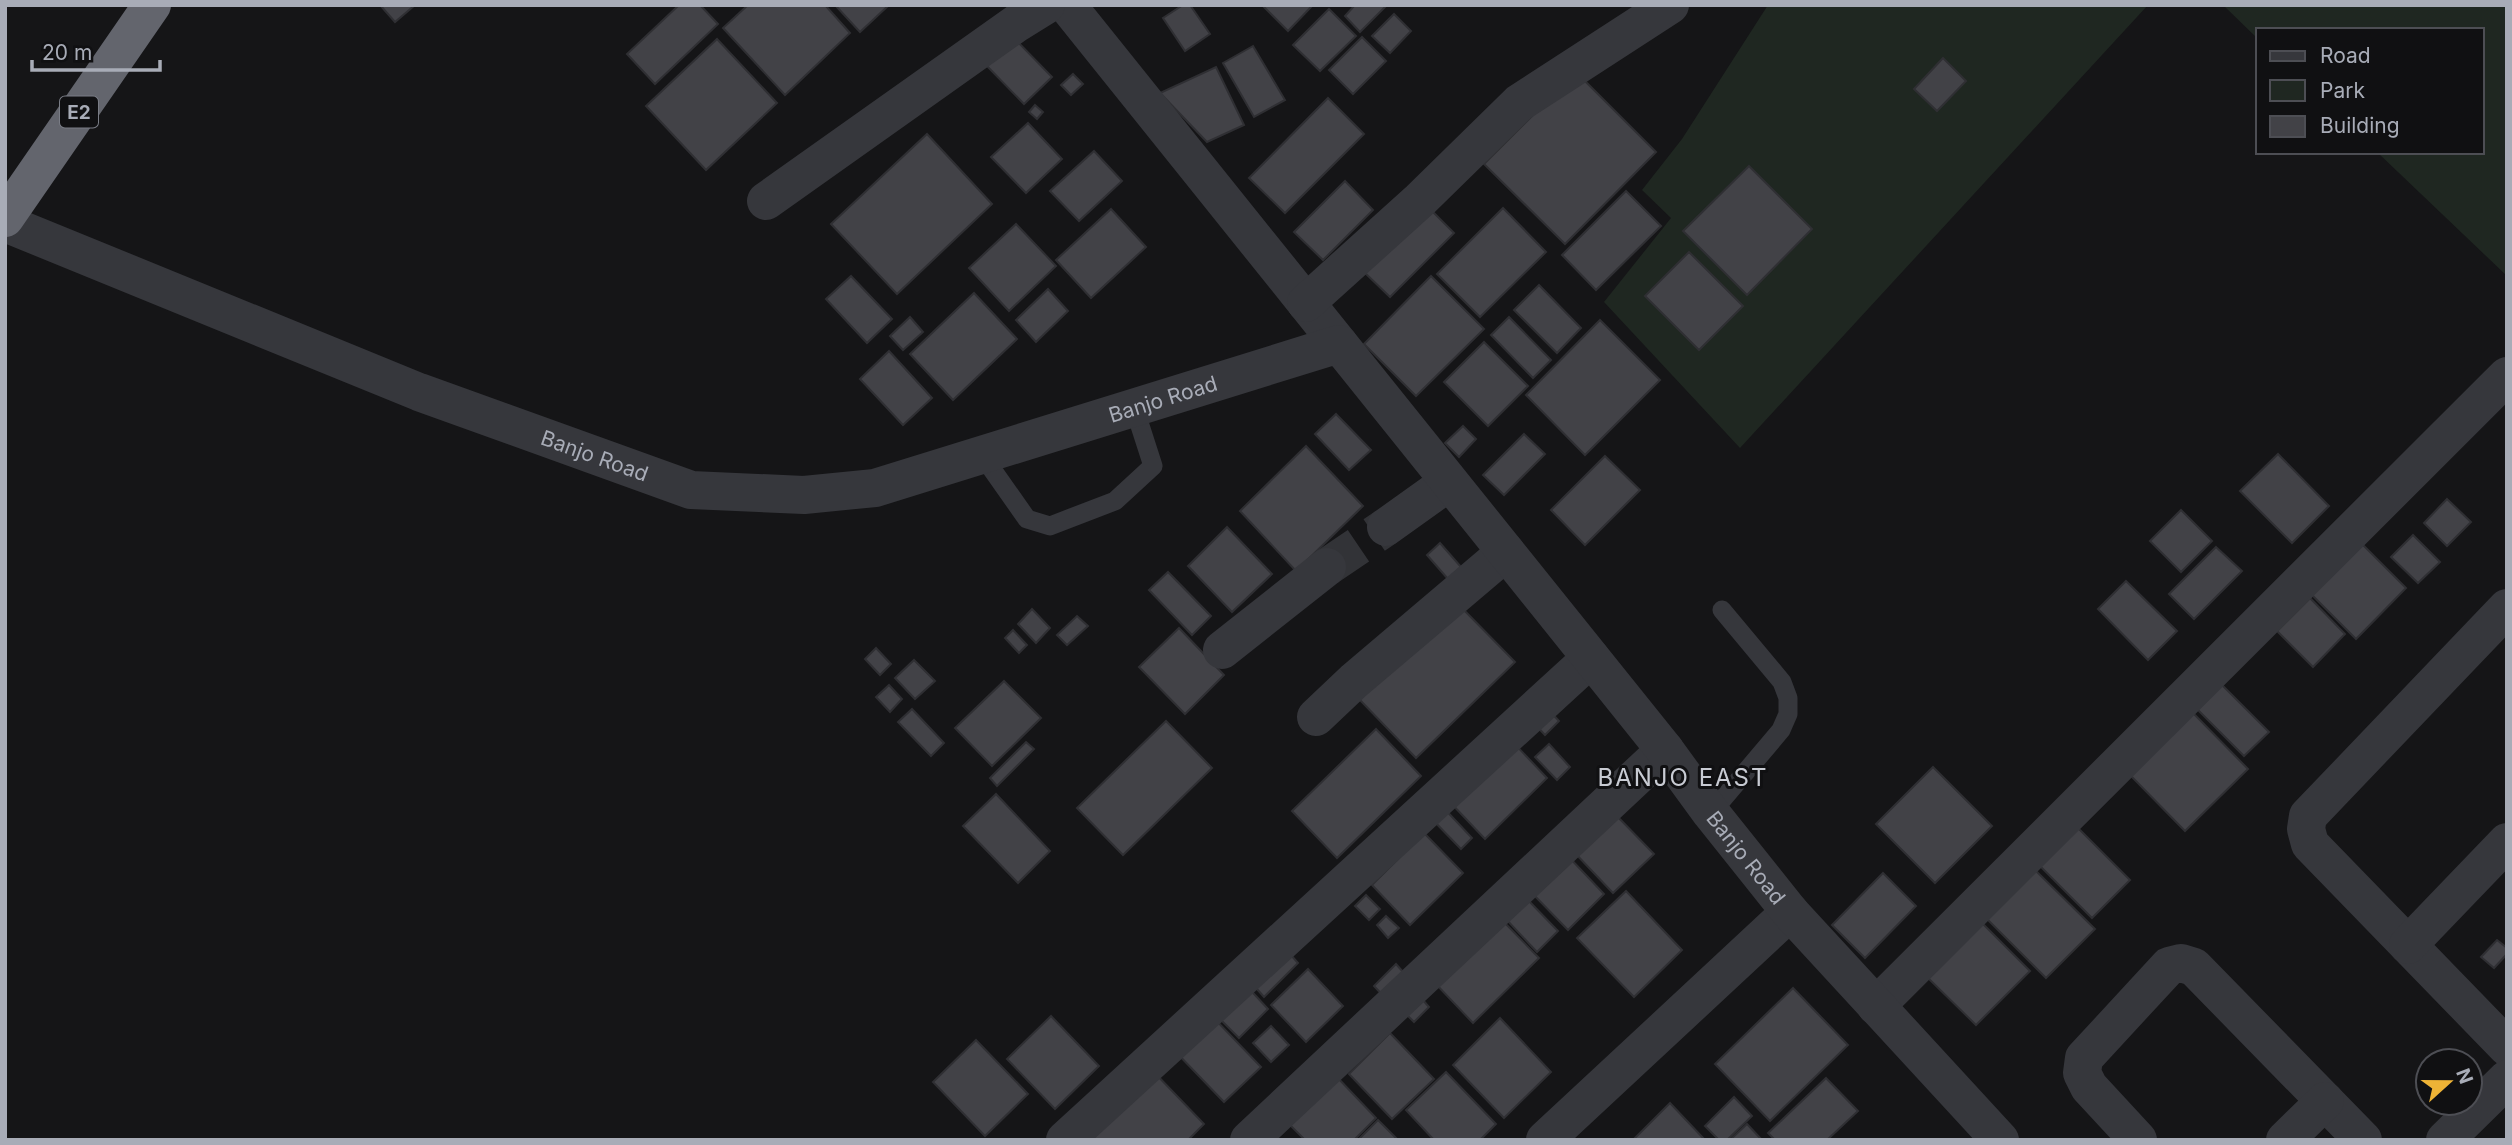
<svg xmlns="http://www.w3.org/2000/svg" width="2512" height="1145" viewBox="0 0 2512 1145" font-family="Inter,sans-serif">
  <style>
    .green { fill: #1f2721 }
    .building { fill: #424247; stroke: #2f2f33; stroke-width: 2 }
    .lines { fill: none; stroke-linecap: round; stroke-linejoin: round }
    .minor-tunnel { stroke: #323337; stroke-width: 38; stroke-dasharray: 38 19; stroke-linecap: butt }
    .service { stroke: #36373c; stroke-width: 19 }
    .minor { stroke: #36373c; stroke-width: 38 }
    .tertiary { stroke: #36373c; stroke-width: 38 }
    .motorway { stroke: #63656d; stroke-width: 38 }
    .labels { text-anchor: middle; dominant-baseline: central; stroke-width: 6; stroke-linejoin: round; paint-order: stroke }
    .shield { fill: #101012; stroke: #7a7d86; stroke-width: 2 }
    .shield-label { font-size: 19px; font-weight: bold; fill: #a8acb7 }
    .street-label { font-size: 21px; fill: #a8acb7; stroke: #101012 }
    .quarter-label { font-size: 24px; letter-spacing: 2px; fill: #c8cbd3; stroke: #101012 }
  </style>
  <rect width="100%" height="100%" fill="#151517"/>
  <g class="green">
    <path d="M1768,5H2148L1740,448L1604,302L1671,218L1642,190L1682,139Z"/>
    <path d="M2223,5H2507V276L2377,152H2482V30H2258V39Z"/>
  </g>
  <g class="building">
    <path d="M380,5H415L395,22Z"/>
    <path d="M679,5H700L718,24L655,84L627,54Z"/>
    <path d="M748,5H825L850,33L785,95L723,28Z"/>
    <path d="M835,5H889L860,32Z"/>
    <path d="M1183,5H1190L1210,34L1185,51L1163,18Z"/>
    <path d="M1262,5H1313L1288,31Z"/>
    <path d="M1355,5H1387L1360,32L1345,16Z"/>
    <path d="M1329,9L1356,36L1320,71L1293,45Z"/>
    <path d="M1394,14L1411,31L1390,53L1372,36Z"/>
    <path d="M1012,36L1052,77L1024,104L984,63Z"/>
    <path d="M1362,37L1386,61L1353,94L1329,70Z"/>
    <path d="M717,39L777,103L706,170L646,106Z"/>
    <path d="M1253,46L1285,100L1254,117L1223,63Z"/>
    <path d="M1943,58L1966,81L1937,111L1914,89Z"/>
    <path d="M1216,67L1244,125L1207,142L1160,93Z"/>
    <path d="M1576,72L1656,152L1565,244L1484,164Z"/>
    <path d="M1073,74L1083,84L1071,95L1061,85Z"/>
    <path d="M1328,98L1364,134L1285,213L1249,178Z"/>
    <path d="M1035,105L1043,112L1037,119L1029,112Z"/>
    <path d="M1028,123L1062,159L1026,193L991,157Z"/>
    <path d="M927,134L992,204L897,294L831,224Z"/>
    <path d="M1094,151L1122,181L1079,221L1050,191Z"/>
    <path d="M1749,166L1812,229L1747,295L1683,231Z"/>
    <path d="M1345,181L1373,210L1323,260L1294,232Z"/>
    <path d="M1626,191L1661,226L1596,290L1562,255Z"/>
    <path d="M1427,206L1454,233L1390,297L1363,271Z"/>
    <path d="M1503,208L1546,252L1480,317L1437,274Z"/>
    <path d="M1111,209L1146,247L1091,298L1056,260Z"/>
    <path d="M1016,224L1056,266L1009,311L969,268Z"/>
    <path d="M1689,252L1743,306L1699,350L1645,296Z"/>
    <path d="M851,276L892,319L867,343L826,299Z"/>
    <path d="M1431,276L1484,329L1416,396L1364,344Z"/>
    <path d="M1539,285L1581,328L1557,353L1514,310Z"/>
    <path d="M1048,289L1068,311L1036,342L1016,320Z"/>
    <path d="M974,293L1017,339L953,400L910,354Z"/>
    <path d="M910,317L923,332L903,350L890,336Z"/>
    <path d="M1509,317L1551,360L1533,378L1491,335Z"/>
    <path d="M1600,320L1660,380L1585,455L1526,395Z"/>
    <path d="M1484,342L1528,386L1488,426L1444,382Z"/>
    <path d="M889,351L932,398L903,425L860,379Z"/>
    <path d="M1336,414L1371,450L1349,470L1315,434Z"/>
    <path d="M1463,426L1476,439L1459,457L1445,443Z"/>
    <path d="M1524,434L1545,454L1504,495L1483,475Z"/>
    <path d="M1306,446L1363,506L1296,571L1240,511Z"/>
    <path d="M2278,454L2329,506L2292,543L2240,491Z"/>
    <path d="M1605,456L1640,490L1585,545L1551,510Z"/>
    <path d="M2447,499L2471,522L2447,546L2424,523Z"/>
    <path d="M2181,510L2212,541L2181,572L2150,541Z"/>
    <path d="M1227,527L1272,574L1232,612L1188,566Z"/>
    <path d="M2413,535L2440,562L2418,583L2391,557Z"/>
    <path d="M2358,540L2406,588L2356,639L2307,590Z"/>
    <path d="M1440,543L1461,567L1448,579L1427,555Z"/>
    <path d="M2216,547L2242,571L2194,619L2169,594Z"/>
    <path d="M1168,572L1211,616L1192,635L1149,590Z"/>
    <path d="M2126,581L2177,631L2148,660L2098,609Z"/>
    <path d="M2310,598L2345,634L2313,667L2277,631Z"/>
    <path d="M1457,603L1515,662L1416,758L1359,699Z"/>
    <path d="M1032,609L1050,628L1036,643L1018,624Z"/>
    <path d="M1077,616L1088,626L1067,645L1057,635Z"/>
    <path d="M1179,628L1224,675L1185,714L1139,667Z"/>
    <path d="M1013,630L1027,645L1019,653L1005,638Z"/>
    <path d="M876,648L891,664L880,675L865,659Z"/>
    <path d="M914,660L935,681L915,699L895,678Z"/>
    <path d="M1004,681L1041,718L992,766L955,728Z"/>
    <path d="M2221,684L2269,732L2244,756L2196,708Z"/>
    <path d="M889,685L902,699L890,712L876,697Z"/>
    <path d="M1544,705L1559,721L1545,735L1530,719Z"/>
    <path d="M912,709L944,743L931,756L898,722Z"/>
    <path d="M2193,713L2248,769L2185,831L2131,776Z"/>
    <path d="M1166,721L1212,768L1123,855L1077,808Z"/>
    <path d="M1376,729L1421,776L1337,858L1292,811Z"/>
    <path d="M1509,738L1547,778L1485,839L1447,799Z"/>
    <path d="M1026,742L1034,749L997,786L990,778Z"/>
    <path d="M1549,744L1570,767L1557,780L1535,757Z"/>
    <path d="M1933,767L1992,826L1935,883L1876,824Z"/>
    <path d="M996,794L1050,851L1018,883L963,826Z"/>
    <path d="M1439,803L1472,838L1461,849L1427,814Z"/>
    <path d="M1612,811L1654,854L1613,893L1572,850Z"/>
    <path d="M2077,827L2130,880L2092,918L2039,865Z"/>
    <path d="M1424,833L1463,873L1410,925L1372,885Z"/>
    <path d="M1565,853L1604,894L1568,930L1528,889Z"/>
    <path d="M2033,868L2095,929L2046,978L1985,917Z"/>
    <path d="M1883,873L1916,906L1865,958L1832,925Z"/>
    <path d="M1626,891L1682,950L1634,997L1577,938Z"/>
    <path d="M1366,895L1380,909L1369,920L1355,906Z"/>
    <path d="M1525,897L1558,931L1537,952L1504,917Z"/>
    <path d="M1386,916L1399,928L1388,938L1377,925Z"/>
    <path d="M1498,916L1539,958L1473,1023L1433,981Z"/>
    <path d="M1980,921L2030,971L1976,1025L1926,976Z"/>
    <path d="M2497,940L2507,948V954L2494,968L2481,957Z"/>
    <path d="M1283,946L1298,963L1264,997L1248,979Z"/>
    <path d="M1396,964L1411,981L1389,1002L1374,986Z"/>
    <path d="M1308,969L1343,1006L1306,1042L1271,1005Z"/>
    <path d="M1242,981L1268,1009L1239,1038L1212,1011Z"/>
    <path d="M1793,988L1848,1045L1770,1121L1715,1064Z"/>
    <path d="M1422,999L1429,1007L1414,1022L1406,1014Z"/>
    <path d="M1208,1012L1261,1067L1224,1102L1171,1047Z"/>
    <path d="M1051,1016L1099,1066L1055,1109L1007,1059Z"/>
    <path d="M1500,1018L1551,1072L1504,1118L1453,1065Z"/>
    <path d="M1271,1026L1289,1045L1271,1062L1253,1043Z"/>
    <path d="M1390,1033L1434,1079L1392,1119L1349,1074Z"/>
    <path d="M976,1040L1028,1094L985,1136L933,1082Z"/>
    <path d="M1149,1067L1204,1124L1188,1140H1096L1086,1129Z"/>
    <path d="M1446,1072L1496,1124L1480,1140H1434L1406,1110Z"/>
    <path d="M1335,1075L1376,1118L1354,1140H1305L1287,1122Z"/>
    <path d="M1826,1078L1858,1111L1827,1140H1775L1768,1133Z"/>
    <path d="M1734,1097L1752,1116L1727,1140H1719L1705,1126Z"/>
    <path d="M1670,1103L1705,1140H1633Z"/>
    <path d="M1378,1120L1398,1140H1358Z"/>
    <path d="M1747,1124L1762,1140H1730Z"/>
  </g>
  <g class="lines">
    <path class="minor-tunnel" d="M1327,567L1386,527"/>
    <g class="service">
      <path d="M982,455L1027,519L1050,526L1115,501L1153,466L1134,407"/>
      <path d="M1711,813L1781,730L1788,714V698L1782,682L1722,610"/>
    </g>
    <g class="minor">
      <path d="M1067,5L1339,344"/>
      <path d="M766,201L1017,23L1046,5"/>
      <path d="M1306,303L1420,200L1519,103L1670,5"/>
      <path d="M1386,527L1449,482"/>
      <path d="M2507,608L2308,816L2306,829L2310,844L2507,1047"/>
      <path d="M1222,650L1327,567"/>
      <path d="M1316,717L1354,681L1506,552"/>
      <path d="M2408,945L2507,842"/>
      <path d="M1876,1006L2507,376"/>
      <path d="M1065,1140L1591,658"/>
      <path d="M1249,1140L1665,750"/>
      <path d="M1545,1140L1790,912"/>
      <path d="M2138,1140L2089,1087L2082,1073L2084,1058L2169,966L2181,963L2194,967L2363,1140"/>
      <path d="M2285,1140L2325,1101"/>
      <path d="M2445,1140L2507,1079"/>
    </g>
    <path class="tertiary" id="s1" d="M5,223L419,392L691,490L804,495L875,488L1339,344L1665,750L1711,813L1790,912L2000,1140"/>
    <path class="motorway" d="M5,218L152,5"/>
  </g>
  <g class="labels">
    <rect class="shield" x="60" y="96.5" width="38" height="31" rx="5"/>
    <g class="shield-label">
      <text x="79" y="112">E2</text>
    </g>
    <g class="street-label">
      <text stroke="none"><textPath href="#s1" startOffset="1222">Banjo Road</textPath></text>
      <text stroke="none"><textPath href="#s1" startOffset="634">Banjo Road</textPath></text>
      <text stroke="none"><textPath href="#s1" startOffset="2062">Banjo Road</textPath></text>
    </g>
    <g class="quarter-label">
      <text x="1683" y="777">BANJO EAST</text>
    </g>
  </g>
  <rect width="2512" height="1145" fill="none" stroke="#a8acb7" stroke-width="14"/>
  <rect x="2256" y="28" width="228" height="126" fill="#101012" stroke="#4d4e54" stroke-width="2"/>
  <rect x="2270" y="51" width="35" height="10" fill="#36373c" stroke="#4d4e54" stroke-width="2"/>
  <text x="2320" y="63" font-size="21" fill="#a8acb7">Road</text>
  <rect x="2270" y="80" width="35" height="21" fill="#1f2721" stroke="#4d4e54" stroke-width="2"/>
  <text x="2320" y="98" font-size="21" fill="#a8acb7">Park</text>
  <rect x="2270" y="116" width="35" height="21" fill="#424247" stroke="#4d4e54" stroke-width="2"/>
  <text x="2320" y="133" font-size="21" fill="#a8acb7">Building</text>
  <g transform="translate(2449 1082) rotate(69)"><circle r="33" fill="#101012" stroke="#4d4e54" stroke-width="2"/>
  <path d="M0-5L12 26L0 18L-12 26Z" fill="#eeb336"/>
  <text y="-10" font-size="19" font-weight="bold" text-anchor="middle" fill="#a8acb7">N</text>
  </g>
  <path d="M32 60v10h128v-10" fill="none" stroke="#a8acb7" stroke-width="3.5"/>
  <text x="42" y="60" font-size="21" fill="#a8acb7" stroke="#101012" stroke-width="5" paint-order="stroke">20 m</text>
</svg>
